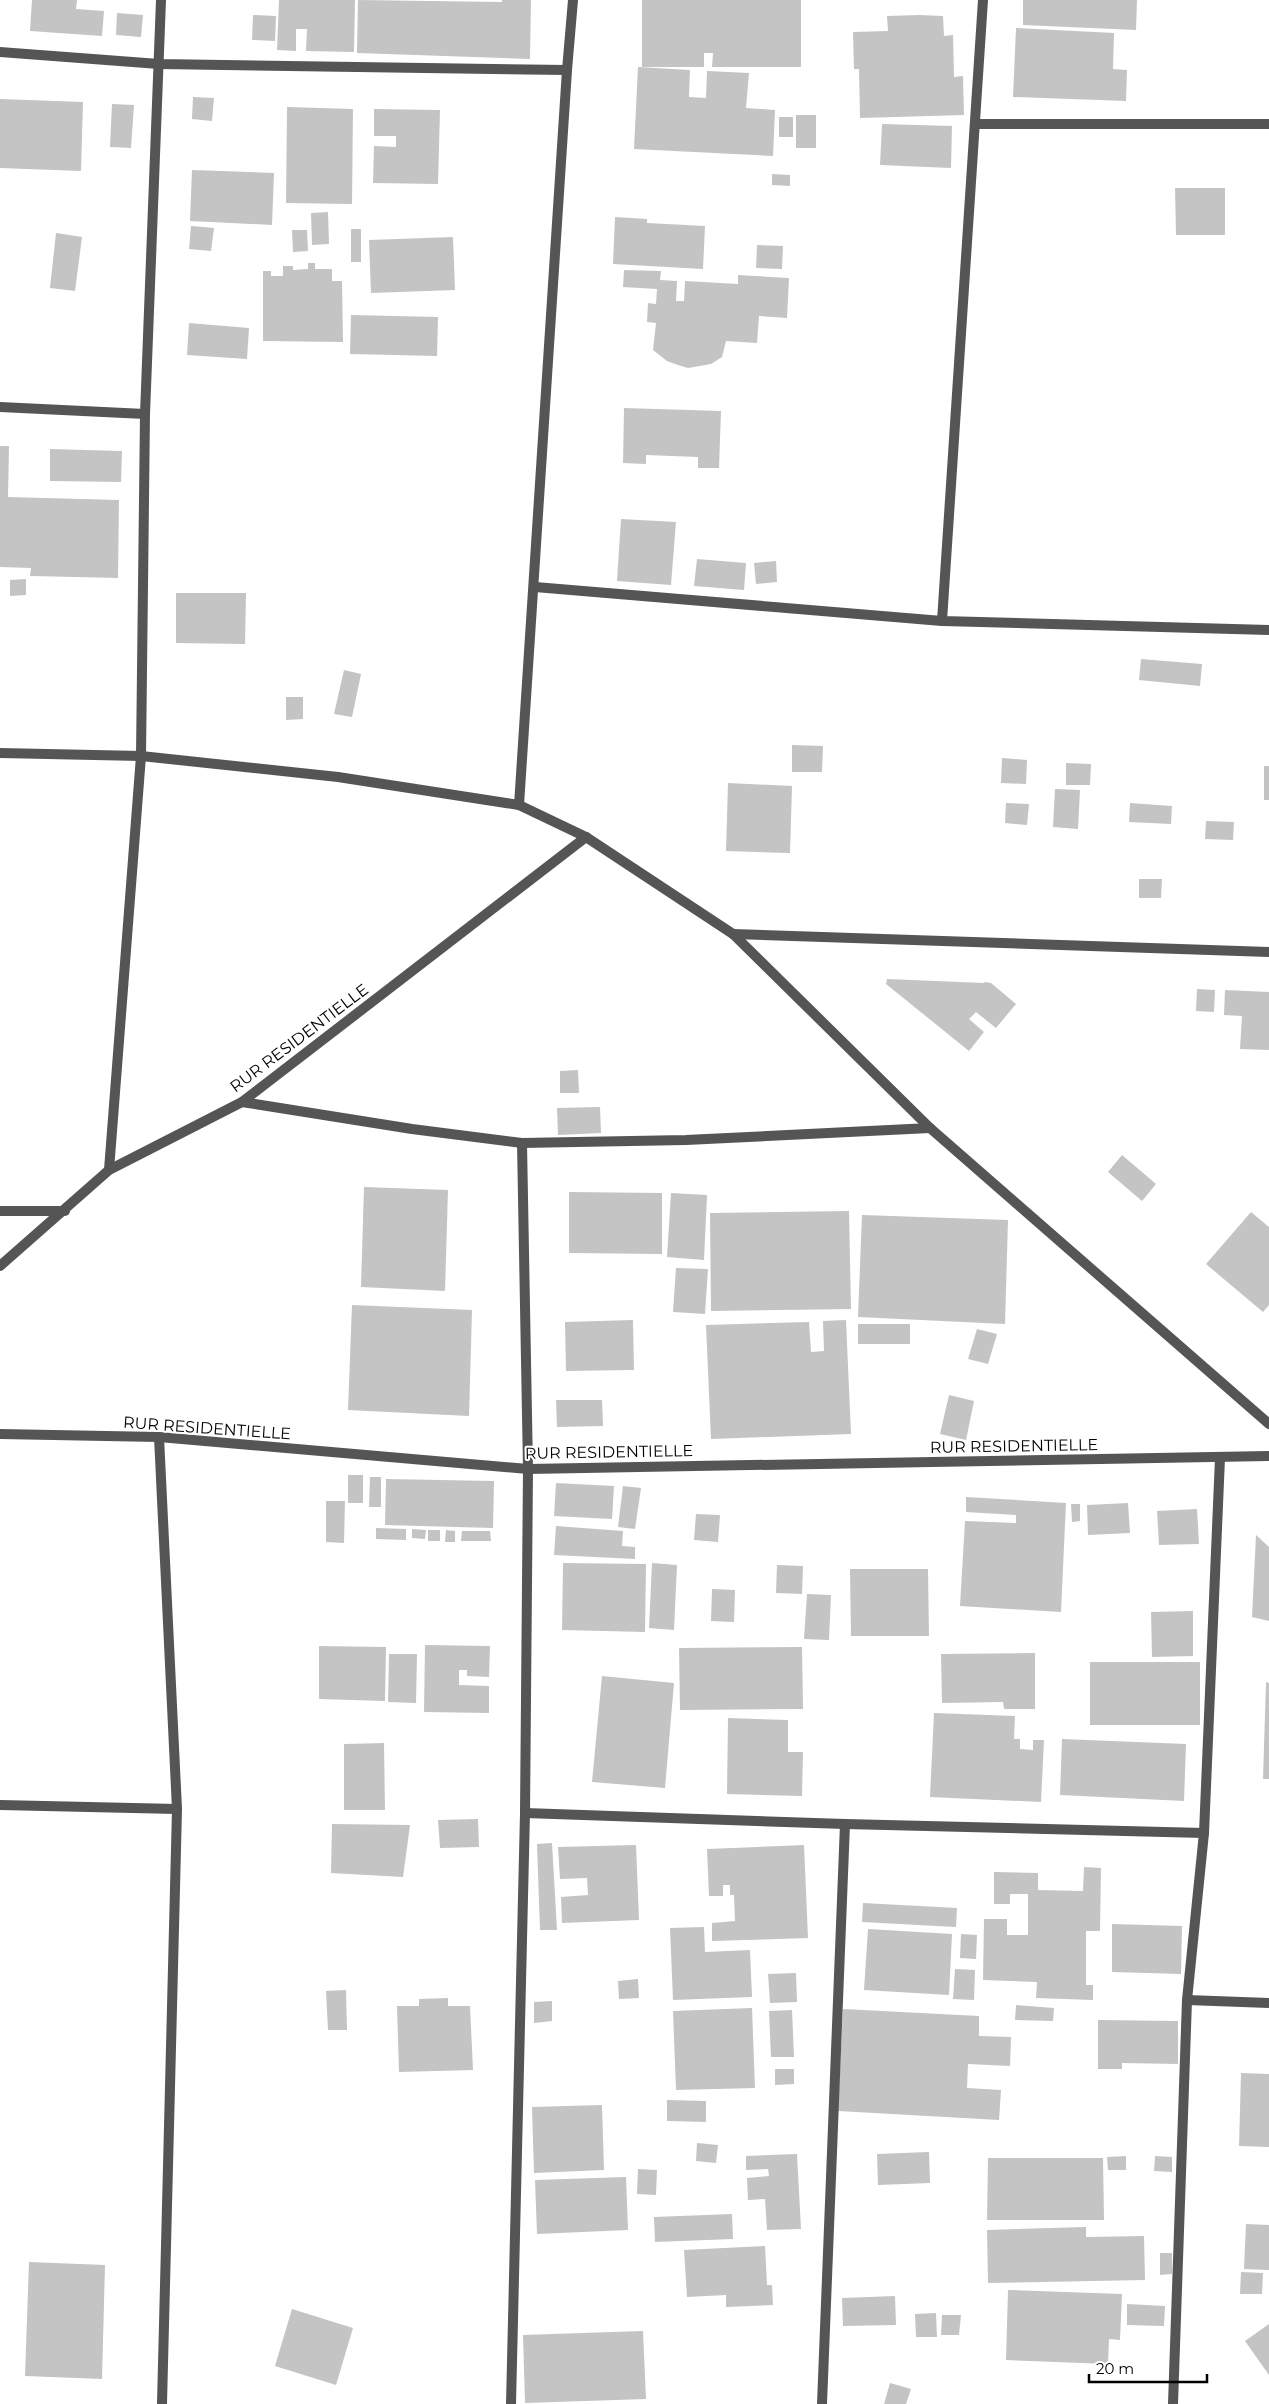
<svg xmlns="http://www.w3.org/2000/svg" width="1269" height="2404" viewBox="0 0 1269 2404" font-family="Montserrat,sans-serif">
  <style>
    .building { fill: #c4c4c4 }
    .lines { fill: none; stroke-linecap: round; stroke-linejoin: round }
    .street { stroke: #555; stroke-width: 10 }
    .labels { text-anchor: middle; dominant-baseline: central; stroke-width: 4; stroke-linejoin: round; paint-order: stroke }
    .street-label { font-size: 16px; fill: #000; stroke: #fff }
  </style>
  <rect width="100%" height="100%" fill="#fff"/>
  <g class="building">
    <path d="M32,0H77L76,9L104,11L102,36L30,31Z"/>
    <path d="M279,0H355L354,52L306,51L307,29H296V51L277,50Z"/>
    <path d="M358,0L502,2V0H531L530,59L357,53Z"/>
    <path d="M642,0H801V67H712L713,53H704V67H642Z"/>
    <path d="M1023,0H1137L1136,30L1023,25Z"/>
    <path d="M117,13L143,15L141,37L116,35Z"/>
    <path d="M253,15L276,16L275,41L252,40Z"/>
    <path d="M919,15L943,16L944,36L953,35L954,77L963,76L964,115L860,118L859,69H854L853,32L888,31L887,16Z"/>
    <path d="M1016,28L1114,33L1113,69L1127,70L1126,101L1013,97Z"/>
    <path d="M638,67L690,70L689,97L706,98L707,71L749,73L746,108L775,110L773,156L634,149Z"/>
    <path d="M193,97L214,98L212,121L192,119Z"/>
    <path d="M0,99L83,102L81,171L0,168Z"/>
    <path d="M112,104L134,105L131,148L110,147Z"/>
    <path d="M287,107L353,109L352,204L286,203Z"/>
    <path d="M374,109L440,110L438,184L373,183L374,146L396,147V136H374Z"/>
    <rect x="796" y="115" width="20" height="33"/>
    <rect x="779" y="117" width="14" height="20"/>
    <path d="M882,124L952,126L951,168L880,165Z"/>
    <path d="M192,170L274,173L272,225L190,221Z"/>
    <path d="M772,174L790,175V186L772,185Z"/>
    <path d="M1175,188H1225V235H1176Z"/>
    <path d="M328,212L329,244L312,245L311,213Z"/>
    <path d="M615,217L647,219V223L705,226L703,269L613,264Z"/>
    <path d="M191,226L214,228L211,251L189,249Z"/>
    <rect x="351" y="229" width="10" height="33"/>
    <path d="M292,230H307L308,251L293,252Z"/>
    <path d="M56,233L82,237L75,291L50,288Z"/>
    <path d="M453,237L455,290L371,293L369,240Z"/>
    <path d="M757,245L783,246L782,269L756,268Z"/>
    <path d="M308,263H315V269H332V281H342L343,342L263,341V271H271V276H283V266H293V270L308,269Z"/>
    <path d="M624,270L661,271L660,280L677,281L676,301H684L685,281L738,284V275L789,278L787,318L759,316L757,343L726,341L722,357L711,364L688,368L678,365L667,361L653,350L656,323L647,322L648,303L656,304L657,289L623,287Z"/>
    <path d="M351,315L438,317L437,356L350,354Z"/>
    <path d="M189,323L249,328L247,359L187,355Z"/>
    <path d="M624,408L721,411L719,468H698V457L646,455V464L623,463Z"/>
    <path d="M0,446H9L8,497L119,500L118,578L30,576L31,568L0,567Z"/>
    <path d="M50,449L122,451L121,482L50,481Z"/>
    <path d="M621,519L676,522L671,585L617,581Z"/>
    <path d="M697,559L746,563L744,590L694,586Z"/>
    <path d="M776,561L777,582L756,584L754,563Z"/>
    <path d="M26,579V595L10,596V580Z"/>
    <path d="M176,593H246L245,644L176,643Z"/>
    <path d="M1141,659L1202,664L1200,686L1139,680Z"/>
    <path d="M344,670L361,674L352,717L334,714Z"/>
    <path d="M286,697H303V719L286,720Z"/>
    <path d="M792,745L823,746L822,772H792Z"/>
    <path d="M1002,758L1027,760L1026,784L1001,783Z"/>
    <path d="M1066,763L1091,764L1090,785H1066Z"/>
    <rect x="1264" y="766" width="5" height="34"/>
    <path d="M728,783L792,786L790,853L726,851Z"/>
    <path d="M1055,789L1080,790L1078,829L1053,827Z"/>
    <path d="M1006,803L1029,804L1027,825L1005,823Z"/>
    <path d="M1130,803L1172,806L1171,824L1129,822Z"/>
    <path d="M1206,821L1234,822L1233,840L1205,839Z"/>
    <path d="M1139,879H1162L1161,898H1139Z"/>
    <path d="M887,979L984,983L985,982L991,983L1016,1004L996,1028L976,1012L969,1019L984,1032L969,1051L886,984Z"/>
    <path d="M1197,989L1215,990L1214,1012L1196,1011Z"/>
    <path d="M1225,990L1269,992V1050L1240,1049L1242,1016L1224,1015Z"/>
    <path d="M578,1070L579,1093H560V1071Z"/>
    <path d="M600,1107L601,1133L558,1135L557,1108Z"/>
    <path d="M1122,1155L1156,1184L1142,1201L1108,1172Z"/>
    <path d="M364,1187L448,1190L445,1291L361,1287Z"/>
    <path d="M569,1192L662,1193V1254L569,1253Z"/>
    <path d="M671,1193L707,1195L704,1260L667,1257Z"/>
    <path d="M849,1211L851,1309L711,1311L710,1213Z"/>
    <path d="M1251,1212L1269,1227V1305L1263,1312L1206,1264Z"/>
    <path d="M862,1215L1008,1220L1005,1324L858,1317Z"/>
    <path d="M676,1268L708,1269L705,1314L673,1312Z"/>
    <path d="M352,1305L472,1310L469,1416L348,1410Z"/>
    <path d="M633,1320L634,1370L566,1371L565,1322Z"/>
    <path d="M846,1320L851,1434L711,1439L706,1325L809,1322L811,1352L824,1351L823,1321Z"/>
    <rect x="858" y="1324" width="52" height="20"/>
    <path d="M977,1329L997,1334L988,1364L968,1359Z"/>
    <path d="M949,1395L974,1401L966,1440L940,1434Z"/>
    <path d="M556,1400H602L603,1426L557,1427Z"/>
    <rect x="348" y="1475" width="15" height="28"/>
    <path d="M370,1477H381V1507H369Z"/>
    <path d="M386,1479L494,1481L493,1528L385,1525Z"/>
    <path d="M556,1483L614,1486L612,1519L554,1516Z"/>
    <path d="M623,1486L641,1488L635,1529L618,1527Z"/>
    <path d="M966,1497L1066,1503L1061,1612L960,1606L965,1521L1016,1523V1515L966,1512Z"/>
    <path d="M326,1501H345L344,1543L326,1542Z"/>
    <path d="M1128,1503L1130,1533L1088,1535L1087,1505Z"/>
    <path d="M1071,1504H1080V1521L1072,1522Z"/>
    <path d="M1197,1509L1199,1544L1159,1545L1157,1511Z"/>
    <path d="M696,1514L720,1515L718,1542L694,1540Z"/>
    <path d="M556,1526L623,1531L622,1546L635,1547V1559L554,1555Z"/>
    <path d="M376,1528L406,1529V1540L376,1539Z"/>
    <path d="M412,1529L426,1530L425,1539L412,1538Z"/>
    <rect x="428" y="1530" width="12" height="11"/>
    <path d="M446,1530L455,1531V1542H445Z"/>
    <path d="M462,1531H490L491,1541H461Z"/>
    <path d="M1256,1535L1269,1547V1621L1252,1617Z"/>
    <path d="M563,1563L646,1564L645,1632L562,1630Z"/>
    <path d="M652,1563L677,1565L674,1630L649,1628Z"/>
    <path d="M777,1565L803,1566L802,1594L776,1593Z"/>
    <path d="M850,1569H928L929,1636H851Z"/>
    <path d="M712,1589L735,1590L734,1622L711,1621Z"/>
    <path d="M807,1594L831,1595L829,1640L804,1639Z"/>
    <path d="M1193,1611V1656L1152,1657L1151,1612Z"/>
    <path d="M425,1645L490,1646L489,1677L467,1676V1670H459V1685L489,1686V1713L424,1712Z"/>
    <path d="M319,1646L386,1647L385,1701L319,1699Z"/>
    <path d="M802,1647L803,1709L680,1710L679,1648Z"/>
    <path d="M1035,1653V1709H1004L1003,1702L942,1703L941,1654Z"/>
    <path d="M389,1654H417L416,1703L388,1702Z"/>
    <rect x="1090" y="1662" width="110" height="63"/>
    <path d="M602,1676L674,1683L665,1788L592,1782Z"/>
    <path d="M1266,1682L1269,1683V1779H1263Z"/>
    <path d="M934,1713L1015,1716L1014,1739H1020V1749L1033,1750V1740H1044L1041,1802L930,1797Z"/>
    <path d="M728,1718L788,1720V1752H803L802,1796L727,1794Z"/>
    <path d="M1062,1739L1186,1744L1184,1801L1060,1795Z"/>
    <path d="M384,1743L385,1810H344V1744Z"/>
    <path d="M478,1819L479,1847L440,1848L438,1820Z"/>
    <path d="M332,1824L410,1825L403,1877L331,1873Z"/>
    <path d="M552,1843L557,1930H540L537,1844Z"/>
    <path d="M636,1845L639,1920L562,1923L561,1897L588,1895L587,1878L560,1879L558,1847Z"/>
    <path d="M804,1845L808,1938L712,1941V1923L735,1921L734,1895H730V1885H723V1896H709L707,1849Z"/>
    <path d="M1084,1867L1101,1868L1100,1931H1086V1985H1093V2000L1036,1998L1037,1982L983,1980L984,1919H1007V1935H1028V1894H1010V1904H994V1872L1038,1873V1890L1083,1891Z"/>
    <path d="M863,1903L957,1908L956,1927L862,1922Z"/>
    <path d="M1112,1924L1182,1926L1181,1974L1112,1972Z"/>
    <path d="M704,1927L705,1952L750,1950L752,1997L673,2000L670,1928Z"/>
    <path d="M868,1929L952,1934L949,1995L864,1990Z"/>
    <path d="M961,1934L977,1935L976,1959L960,1958Z"/>
    <path d="M955,1969L975,1970L974,2000L953,1999Z"/>
    <path d="M796,1973L797,2002L770,2003L768,1974Z"/>
    <path d="M638,1979L639,1998L619,1999L618,1981Z"/>
    <path d="M346,1990L347,2030H328L326,1991Z"/>
    <path d="M448,1998V2006H470L473,2070L399,2072L397,2006H419V1999Z"/>
    <path d="M552,2001V2021L534,2023V2002Z"/>
    <path d="M1016,2005L1054,2008L1053,2021L1015,2020Z"/>
    <path d="M752,2008L755,2088L676,2090L673,2011Z"/>
    <path d="M843,2009L979,2016V2036L1011,2037L1010,2066L968,2064L967,2088L1001,2090L999,2120L838,2111Z"/>
    <path d="M792,2010L794,2057H771L769,2011Z"/>
    <path d="M1098,2020L1178,2021V2064L1122,2063V2069H1098Z"/>
    <path d="M775,2069H794V2084L775,2085Z"/>
    <path d="M1241,2073L1269,2074V2147L1239,2146Z"/>
    <path d="M667,2100L706,2101V2122L667,2121Z"/>
    <path d="M602,2105L604,2170L534,2173L532,2107Z"/>
    <path d="M697,2143L718,2145L716,2163L696,2161Z"/>
    <path d="M929,2152L930,2183L878,2185L877,2154Z"/>
    <path d="M797,2154L801,2229L767,2230L765,2199L748,2200L747,2178L769,2176L768,2169L746,2170V2156Z"/>
    <path d="M1126,2156V2170H1108L1107,2157Z"/>
    <path d="M1155,2156L1172,2157V2172L1154,2171Z"/>
    <path d="M988,2158H1103L1104,2220H987Z"/>
    <path d="M638,2169L657,2170L656,2195L637,2194Z"/>
    <path d="M626,2177L628,2230L537,2234L535,2180Z"/>
    <path d="M732,2214L733,2239L655,2242L654,2217Z"/>
    <path d="M1246,2224L1269,2225V2270L1244,2269Z"/>
    <path d="M1086,2227V2237L1144,2236L1145,2280L988,2283L987,2230Z"/>
    <path d="M765,2246L767,2285H772L773,2305L726,2307V2295L687,2297L684,2250Z"/>
    <path d="M1160,2253H1172V2274L1160,2275Z"/>
    <path d="M29,2262L105,2265L102,2379L25,2376Z"/>
    <path d="M1241,2272L1263,2273L1262,2294H1240Z"/>
    <path d="M1008,2290L1122,2294L1120,2340L1109,2339L1108,2364L1006,2360Z"/>
    <path d="M895,2296L896,2325L843,2326L842,2298Z"/>
    <path d="M1127,2304L1165,2306L1164,2326L1127,2325Z"/>
    <path d="M292,2309L353,2328L336,2385L275,2366Z"/>
    <path d="M936,2313L937,2337H916L915,2314Z"/>
    <path d="M942,2315H961L959,2335H941Z"/>
    <path d="M1269,2324V2375L1245,2341Z"/>
    <path d="M643,2331L646,2399L525,2403L523,2335Z"/>
    <path d="M890,2383L911,2389L906,2404H884Z"/>
  </g>
  <g class="lines">
    <g class="street">
      <path d="M0,52L159,64L567,70"/>
      <path d="M975,124H1269"/>
      <path d="M0,407L145,414"/>
      <path d="M535,587L942,621L1269,630"/>
      <path d="M942,621L983,0"/>
      <path d="M0,753L141,756L338,777L519,805L586,837L733,934L930,1128L1269,1424"/>
      <path d="M519,805L567,70L573,0"/>
      <path d="M733,934L1269,952"/>
      <path d="M242,1102L412,1129L522,1143L686,1140L930,1128"/>
      <path d="M109,1170L141,756L145,414L161,0"/>
      <path d="M0,1211H65"/>
      <path d="M0,1266L109,1170L242,1102L586,837"/>
      <path d="M0,1434L159,1437L528,1469L1269,1456"/>
      <path d="M159,1437L177,1809L162,2404"/>
      <path d="M0,1805L177,1809"/>
      <path d="M525,1813L845,1824L1204,1833"/>
      <path d="M1187,2000L1269,2003"/>
      <path d="M511,2404L525,1813L528,1469L522,1143"/>
      <path d="M822,2404L845,1824"/>
      <path d="M1173,2404L1187,2000L1204,1833L1220,1458"/>
    </g>
  </g>
  <g class="labels">
    <g class="street-label">
      <text transform="translate(299 1038) rotate(-37)">RUR RESIDENTIELLE</text>
      <text transform="translate(207 1428) rotate(4)">RUR RESIDENTIELLE</text>
      <text transform="translate(1014 1446) rotate(-1)">RUR RESIDENTIELLE</text>
      <text transform="translate(609 1452) rotate(-1)">RUR RESIDENTIELLE</text>
    </g>
  </g>
  <path d="M1089 2374v8h118v-8" fill="none" stroke="#000000" stroke-width="2.5"/>
  <text x="1096" y="2374" font-size="15" fill="#000000" stroke="#ffffff" stroke-width="4" paint-order="stroke">20 m</text>
</svg>
